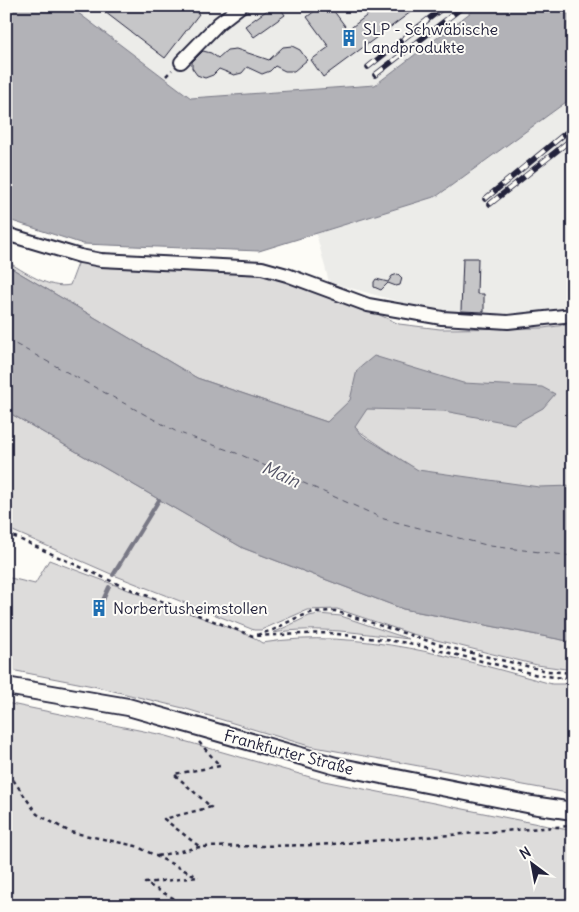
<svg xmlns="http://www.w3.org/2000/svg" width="579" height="912" viewBox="0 0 579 912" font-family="Delius,sans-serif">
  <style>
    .built { fill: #ecece9 }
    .green { fill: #dddcdb; stroke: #807f8b }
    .water { fill: #b2b2b7; stroke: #787885 }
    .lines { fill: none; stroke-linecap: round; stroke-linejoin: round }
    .stream { stroke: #787885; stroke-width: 4 }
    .ferry { stroke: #545466; stroke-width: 1; stroke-dasharray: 6 5; stroke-linecap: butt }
    .building { fill: #c6c6c8; stroke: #22223b }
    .minor-casing { stroke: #22223b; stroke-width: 16 }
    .major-casing { stroke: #22223b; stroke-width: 20 }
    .path { stroke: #22223b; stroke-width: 2.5; stroke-dasharray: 4 4; stroke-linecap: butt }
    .minor { stroke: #fdfcf7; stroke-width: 12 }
    .major { stroke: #fdfcf7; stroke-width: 16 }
    .rail-casing { stroke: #22223b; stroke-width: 5.5 }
    .rail { stroke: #fdfcf7; stroke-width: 4; stroke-dasharray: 11; stroke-linecap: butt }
    .labels { text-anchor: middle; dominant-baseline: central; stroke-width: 4; stroke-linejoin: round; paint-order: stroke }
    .poi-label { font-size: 16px; fill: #22223b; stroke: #fdfcf7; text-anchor: start }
    .street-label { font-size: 16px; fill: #22223b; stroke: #fdfcf7 }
    .water-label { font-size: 18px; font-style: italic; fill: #545466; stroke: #fdfcf7 }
  </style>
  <rect width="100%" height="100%" fill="#fdfcf7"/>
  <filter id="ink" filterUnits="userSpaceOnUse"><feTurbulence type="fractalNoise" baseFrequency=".02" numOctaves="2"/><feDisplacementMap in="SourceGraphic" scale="10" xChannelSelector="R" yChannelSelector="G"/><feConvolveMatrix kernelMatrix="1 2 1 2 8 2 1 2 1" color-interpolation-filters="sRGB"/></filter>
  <g filter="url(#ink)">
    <g class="built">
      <path d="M69,6H479L375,85L191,98Z"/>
      <path d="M573,97V310L450,316L329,282L316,233L437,196Z"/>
    </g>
    <g class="green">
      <path d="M6,261C24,271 49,290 70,285L79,261L265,273L367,309L399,324L440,329L543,328L573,324V487L539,488L419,472L353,427L351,400L327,422L197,378L6,265Z"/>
      <path d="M6,411L243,548L403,609L573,642V670L537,665L412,634L337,609L307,610L261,630H254L111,574L6,528Z"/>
      <path d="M49,560L253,637L262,643C359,627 459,659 552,684H573V794L309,746L183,708L93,686L6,669V577L35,584Z"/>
      <path d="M319,614L341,616L409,639C363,634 319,625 273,633L309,616Z"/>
      <path d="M6,703L163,735L324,781L573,831V906H6Z"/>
    </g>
    <g class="water">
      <path d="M6,6H69L191,98L375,85L479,6H573V97L437,196L259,251L83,244L6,219Z"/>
      <path d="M6,265L197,378L327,422L350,400L357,370L374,356L463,383L542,387L555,394L543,408L514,424L444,411L367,409L355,427L363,436L418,470L539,487L573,486V642L403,609L243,548L6,411Z"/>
    </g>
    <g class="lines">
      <g class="stream">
        <path d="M113,575L159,500"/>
        <path d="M103,600L109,587"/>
      </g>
      <path class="ferry" d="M6,339L177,432L239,454L384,519L490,546L573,556"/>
    </g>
    <g class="building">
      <path d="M97,6H189L199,14L165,58Z"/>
      <path d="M273,6H279L285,15L254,37L245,26Z"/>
      <path d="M321,6H330L348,30L379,6H419L323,77L311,60L329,47L307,17Z"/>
      <path d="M292,46L300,50L307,60L294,71H285L275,66L270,71L262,74L247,67L242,73L234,75L219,69L213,75L205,78L197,75L192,68V62L203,51L211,53L218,58L227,50L236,49L269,60L283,47Z"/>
      <path d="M463,258H478L477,294H484V312L461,311Z"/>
      <path d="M398,274L402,278L400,285L396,286L388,283L381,290L374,287V282L376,279L388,282L392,276Z"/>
    </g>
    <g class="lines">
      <g class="minor-casing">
        <g id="minor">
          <path d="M181,62L219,23L241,6"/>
          <path d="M6,234L80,256L101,260L262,268L287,275L368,305L442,318L508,322L573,315"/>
        </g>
      </g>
      <g class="major-casing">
        <path id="major" d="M6,686L128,707L336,766L532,805L573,811"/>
      </g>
      <g class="path">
        <path d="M166,76L172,70"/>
        <path d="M6,533L122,586L253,636L329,633L409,643L538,675L573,679"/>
        <path d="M257,635L273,630L294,619L313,612L335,611L447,647L547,671L573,673"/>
        <path d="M199,742L220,766L174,774L211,807L164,819L200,847"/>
        <path d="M6,776L14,781L37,814L70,832L136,846L198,877"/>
        <path d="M157,856L200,847L318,845L569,826"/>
        <path d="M188,906L145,883L198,877"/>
      </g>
      <use href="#minor" class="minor"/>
      <use href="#major" class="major"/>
      <g class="rail-casing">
        <g id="rail">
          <path d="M368,67L445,6"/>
          <path d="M375,75L464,6"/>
          <path d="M485,199L573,127"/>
          <path d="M490,204L573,138"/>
        </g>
      </g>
      <use href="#rail" class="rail"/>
    </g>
  </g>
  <defs>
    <g id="building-bare" transform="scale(1.35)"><path d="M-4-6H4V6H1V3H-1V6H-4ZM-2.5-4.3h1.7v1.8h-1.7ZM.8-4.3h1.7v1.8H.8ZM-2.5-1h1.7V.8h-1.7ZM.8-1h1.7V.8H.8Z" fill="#1f6fb2" stroke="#fdfcf7" stroke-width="2.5" paint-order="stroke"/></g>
  </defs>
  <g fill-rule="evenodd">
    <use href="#building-bare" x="349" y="38"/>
    <use href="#building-bare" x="99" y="608"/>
  </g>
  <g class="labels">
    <g class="poi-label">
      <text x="363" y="29">SLP - Schwäbische<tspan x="363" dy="18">Landprodukte</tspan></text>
      <text x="113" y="608">Norbertusheimstollen</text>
    </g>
    <g class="street-label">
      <text transform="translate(289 752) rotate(15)">Frankfurter Straße</text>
    </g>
    <g class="water-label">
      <text transform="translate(281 474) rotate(24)">Main</text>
    </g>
  </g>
  <rect width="579" height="912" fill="none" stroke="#fdfcf7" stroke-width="25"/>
  <rect x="12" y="12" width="554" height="887" fill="none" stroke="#22223b" stroke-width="2" filter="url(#ink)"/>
  <g transform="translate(532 864) rotate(328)" stroke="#fdfcf7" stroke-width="4" paint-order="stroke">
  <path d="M0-4L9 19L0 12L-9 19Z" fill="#22223b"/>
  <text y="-8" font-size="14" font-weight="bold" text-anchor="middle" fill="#22223b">N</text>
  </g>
</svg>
